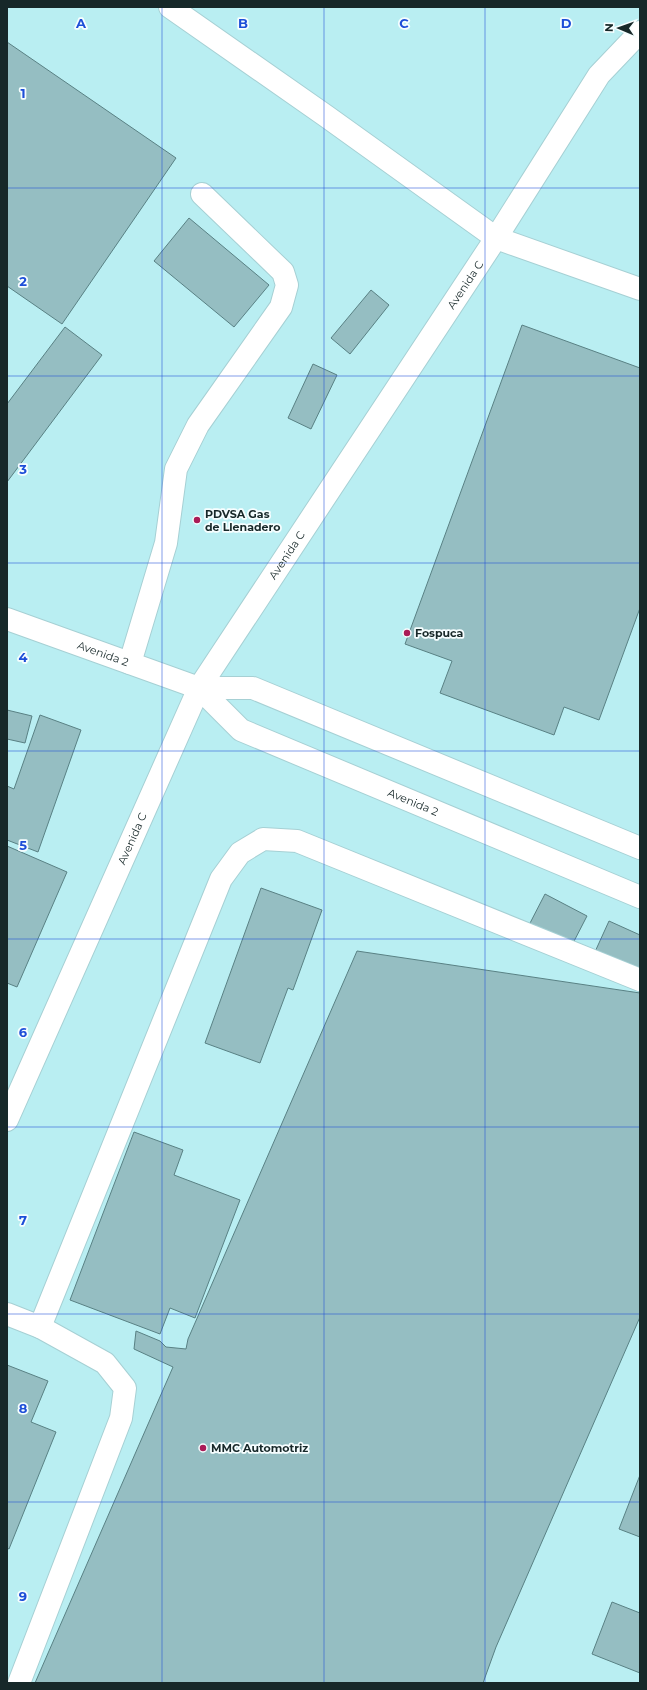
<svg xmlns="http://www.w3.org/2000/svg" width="647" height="1690" viewBox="0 0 647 1690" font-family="Montserrat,sans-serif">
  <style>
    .built { fill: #b9eef2 }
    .building { fill: #95bec2; stroke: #598184 }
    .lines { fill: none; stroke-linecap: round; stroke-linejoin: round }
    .minor-casing { stroke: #a6d0d4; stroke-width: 24 }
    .minor { stroke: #fff; stroke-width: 22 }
    .grid { fill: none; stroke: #1d4ed8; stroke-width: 1; stroke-opacity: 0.55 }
    .poi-dot { fill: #aa1b57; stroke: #f6feff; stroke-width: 1.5 }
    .labels { text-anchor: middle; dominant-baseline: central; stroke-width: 3.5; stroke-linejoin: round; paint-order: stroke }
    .street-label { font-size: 11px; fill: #172829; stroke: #f6feff }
    .poi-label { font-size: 11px; font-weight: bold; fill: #172829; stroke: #f6feff; text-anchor: start }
    .grid-label { font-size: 13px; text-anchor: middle; font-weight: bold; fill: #1d4ed8; stroke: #f6feff; stroke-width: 3.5; stroke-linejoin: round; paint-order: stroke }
  </style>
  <rect width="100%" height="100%" fill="#cdf9fc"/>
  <rect class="built" x="7" y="7" width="633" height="1676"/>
  <g class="building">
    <path d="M7,42L176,158L62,324L7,286Z"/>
    <path d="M189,218L269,285L234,327L154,261Z"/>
    <path d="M371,290L389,305L350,354L331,338Z"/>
    <path d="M522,325L640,368V608L599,720L564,707L554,735L440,693L452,661L405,644Z"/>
    <path d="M65,327L102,355L7,482V404Z"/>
    <path d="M313,364L337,375L311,429L288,418Z"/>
    <path d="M7,710L32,716L25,743L7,739Z"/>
    <path d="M40,715L81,730L38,852L7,840V786L14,789Z"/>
    <path d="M7,846L67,872L17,987L7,983Z"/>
    <path d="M261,888L322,910L293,990L288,988L260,1063L205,1043Z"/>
    <path d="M545,894L587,916L570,949L528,927Z"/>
    <path d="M609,921L640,935V974L594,954Z"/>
    <path d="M357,951L640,993V1317L496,1647L483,1683H35L173,1367L134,1349L136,1331L160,1341L166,1347L186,1349L188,1339Z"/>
    <path d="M134,1132L183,1150L174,1175L240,1200L195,1318L170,1308L160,1334L70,1300Z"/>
    <path d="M7,1365L48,1381L31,1422L56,1432L9,1549L7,1548Z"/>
    <path d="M640,1475V1537L619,1529Z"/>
    <path d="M612,1602L640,1613V1673L592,1654Z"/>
  </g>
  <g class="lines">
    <g class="minor-casing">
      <g id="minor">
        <path d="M170,7L326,116L496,238L640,289"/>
        <path id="s1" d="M7,619L199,688H253L640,848"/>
        <path d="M130,663L166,543L176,469L198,425L281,307L287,285L283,272L202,194"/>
        <path id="s2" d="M199,688L241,730L640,897"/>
        <path id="s3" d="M7,1120L199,688L496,238L599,75L640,32"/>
        <path d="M7,1314L40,1327L105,1363L125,1388L121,1418L19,1683"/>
        <path d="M40,1327L221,879L240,853L263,839L297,841L640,980"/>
      </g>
    </g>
    <use href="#minor" class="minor"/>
  </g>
  <path class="grid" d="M162,7V1683M324,7V1683M485,7V1683M7,188H640M7,376H640M7,563H640M7,751H640M7,939H640M7,1127H640M7,1314H640M7,1502H640"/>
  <g class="poi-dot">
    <circle cx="197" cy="520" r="4"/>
    <circle cx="407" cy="633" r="4"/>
    <circle cx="203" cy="1448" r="4"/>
  </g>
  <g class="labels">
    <g class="street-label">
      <text stroke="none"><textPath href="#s3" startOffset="956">Avenida C</textPath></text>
      <text stroke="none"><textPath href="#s3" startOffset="632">Avenida C</textPath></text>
      <text stroke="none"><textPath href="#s1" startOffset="102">Avenida 2</textPath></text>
      <text stroke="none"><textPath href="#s2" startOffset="246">Avenida 2</textPath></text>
      <text stroke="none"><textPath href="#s3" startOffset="308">Avenida C</textPath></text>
    </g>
    <g class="poi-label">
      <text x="205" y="514">PDVSA Gas<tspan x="205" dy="13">de Llenadero</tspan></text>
      <text x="415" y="633">Fospuca</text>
      <text x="211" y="1448">MMC Automotriz</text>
    </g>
  </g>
  <g class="grid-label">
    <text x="81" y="28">A</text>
    <text x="243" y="28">B</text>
    <text x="404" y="28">C</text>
    <text x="566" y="28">D</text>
    <text x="23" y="98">1</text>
    <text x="23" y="286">2</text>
    <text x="23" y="474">3</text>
    <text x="23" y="662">4</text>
    <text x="23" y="850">5</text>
    <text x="23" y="1037">6</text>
    <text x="23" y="1225">7</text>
    <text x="23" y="1413">8</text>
    <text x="23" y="1601">9</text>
  </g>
  <rect width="647" height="1690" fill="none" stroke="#172829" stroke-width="16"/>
  <g transform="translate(619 28) rotate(272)" stroke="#f6feff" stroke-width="3" paint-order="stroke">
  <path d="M0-3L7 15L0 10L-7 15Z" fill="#172829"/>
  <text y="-6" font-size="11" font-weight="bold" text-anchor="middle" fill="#172829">N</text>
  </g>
</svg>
